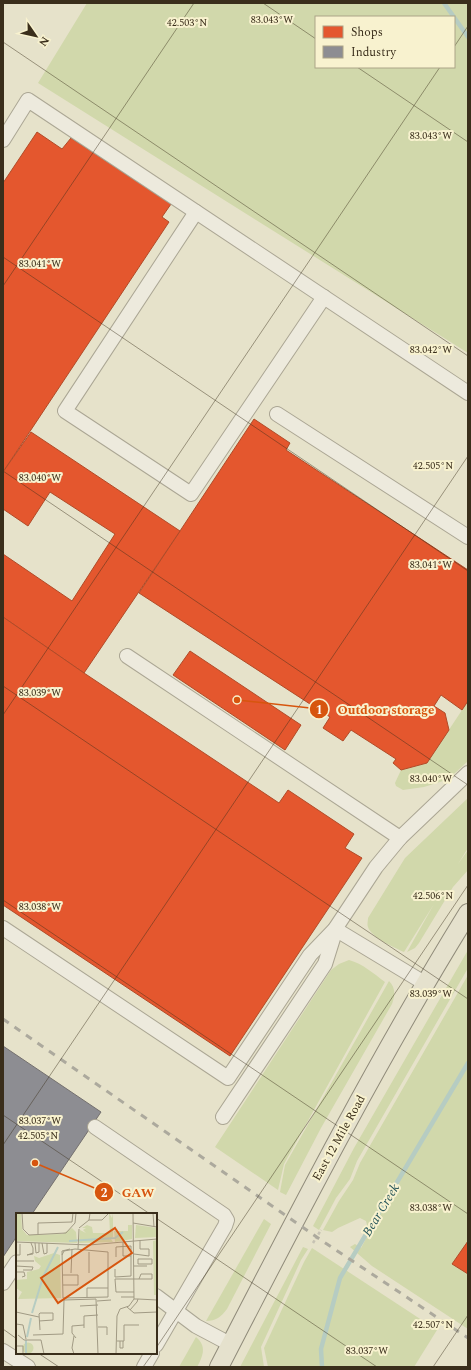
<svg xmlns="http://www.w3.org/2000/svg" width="471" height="1370" viewBox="0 0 471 1370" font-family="Spectral,serif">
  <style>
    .green { fill: #d1d8ab; fill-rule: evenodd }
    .shops { fill: #e4572e; stroke: #b14b28 }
    .industry { fill: #8d8d92; stroke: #74706e }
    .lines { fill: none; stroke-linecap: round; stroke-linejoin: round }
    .stream { stroke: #b6ccc2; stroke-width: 4.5 }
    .minor-casing { stroke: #aba694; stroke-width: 16 }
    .major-casing { stroke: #908b7a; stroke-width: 20 }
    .path { stroke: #c6c2b3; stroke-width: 2.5; stroke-dasharray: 3 2; stroke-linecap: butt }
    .minor { stroke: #edeadd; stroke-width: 14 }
    .major { stroke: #e5e1cd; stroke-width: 18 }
    .rail { stroke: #aca99d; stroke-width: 3; stroke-dasharray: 7 7; stroke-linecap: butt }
    .ticks { fill: none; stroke: #3a2e1b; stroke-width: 1; stroke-opacity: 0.45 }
    .labels { text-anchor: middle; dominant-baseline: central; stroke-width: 4; stroke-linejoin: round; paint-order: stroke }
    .street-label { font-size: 12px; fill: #3a2e1b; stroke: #f8f2cf }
    .water-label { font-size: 13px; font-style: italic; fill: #29575b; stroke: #f8f2cf }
    .inset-river { fill: none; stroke: #b6ccc2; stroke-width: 2 }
    .inset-road { fill: none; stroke: #a19a84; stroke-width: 1 }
    .view { fill: #d7550e; fill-opacity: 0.15; stroke: #d7550e; stroke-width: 2 }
    .inset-edge { fill: none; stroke: #3a2e1b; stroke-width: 2 }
    .ticks-label { font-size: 10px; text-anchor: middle; fill: #3a2e1b; stroke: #f8f2cf; stroke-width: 4; stroke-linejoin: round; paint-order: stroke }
    .leader { fill: none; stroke: #d7550e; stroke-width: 1.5 }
    .callout-dot { fill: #d7550e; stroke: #f8f2cf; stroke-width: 1.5 }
    .mark-label { font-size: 12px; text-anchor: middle; font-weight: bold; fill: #fff }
    .callout-label { font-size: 13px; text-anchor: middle; font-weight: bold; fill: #d7550e; stroke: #f8f2cf; stroke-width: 4; stroke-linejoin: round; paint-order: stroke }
  </style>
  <rect width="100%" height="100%" fill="#e6e2ca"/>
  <g class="green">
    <path d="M87,3H468V353L38,83ZM316,17H454V67H316Z"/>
    <path d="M468,701V761L455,773L443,781L424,787L403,790L396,786L395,783L401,770L427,763Z"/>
    <path d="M468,798V848L458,864L468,850V870L453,887L419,943L415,948L407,952L434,904L404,952C395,948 371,937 368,927C367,925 368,920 368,918L405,858Z"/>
    <path d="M468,950V968L357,1161L350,1179L336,1198L319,1230L313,1226L354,1148Z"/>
    <path d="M349,960C363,964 373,973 385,982L284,1164L278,1190L215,1147L331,970L339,964Z"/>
    <path d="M468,975V1241L453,1264L468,1274V1329L372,1266L350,1247L355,1244L361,1248L369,1233L366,1221L360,1218L338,1228L332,1232L323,1230L339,1201L353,1180L360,1163Z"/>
    <path d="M389,981C396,988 395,996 392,1004L321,1128L286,1195L280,1192L285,1165Z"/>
    <path d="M264,1219L271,1224L227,1309C221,1317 216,1321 206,1321Z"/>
    <path d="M303,1247L308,1249L301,1260L261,1347L264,1367H240Z"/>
    <path d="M312,1248L437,1330L414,1367H268L264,1348L304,1262Z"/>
    <path d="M196,1337C207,1346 203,1356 197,1367H179Z"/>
  </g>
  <g class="shops">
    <path d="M37,132L62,149L71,138L171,204L162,217L169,222L3,472V183Z"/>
    <path d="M254,419L290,443L286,450L468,570V701L462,710L441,695L434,706L445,713L449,730L427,763L401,770L393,763L396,759L351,730L343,741L323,728L330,717L139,593Z"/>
    <path d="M31,432L180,531L84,673L3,617V554L72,601L115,534L50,492L28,526L3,509V472Z"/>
    <path d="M3,617L84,673L279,803L288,790L354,834L345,848L362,858L230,1056L3,905Z"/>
    <path d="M190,651L301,725L285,750L173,675Z"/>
    <path d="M468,1241V1274L452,1264Z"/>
  </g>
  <path class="industry" d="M3,1046L101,1112L32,1214H17V1236L3,1257Z"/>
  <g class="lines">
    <g class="stream">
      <path d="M444,3L468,37"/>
      <path d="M322,1367L321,1349L340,1278L468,1063"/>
    </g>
    <g class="minor-casing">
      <g id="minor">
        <path d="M3,140L28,100L468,393"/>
        <path d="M196,212L65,411L191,494L324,297"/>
        <path d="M277,414L468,537"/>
        <path d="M127,656L400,838"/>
        <path d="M3,928L228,1078L310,955L335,929L376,867L400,838L468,773"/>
        <path d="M335,929L426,984"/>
        <path d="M223,1117L325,964L335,932"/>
        <path d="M95,1127L224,1215L227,1220L225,1226L156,1345"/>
        <path d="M3,1283L17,1262"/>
        <path d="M156,1296L196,1326L230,1344"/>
        <path d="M3,1351L28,1367"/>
        <path d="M144,1367L152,1353"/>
      </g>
    </g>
    <g class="major-casing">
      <path id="major" d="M219,1367C298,1214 377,1060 468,913"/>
    </g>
    <path class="path" d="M313,1243L321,1230"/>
    <use href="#minor" class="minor"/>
    <use href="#major" class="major"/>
    <path class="rail" d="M3,1019L324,1242L468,1338"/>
  </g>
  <path class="ticks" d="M263,3L316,39M3,42L468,356M454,47L468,26M357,67L468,142M3,257L468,571M3,286L194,3M3,471L468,785M3,686L468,999M3,715L440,67M3,900L468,1214M3,1115L150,1214M3,1145L468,456M156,1218L377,1367M3,1329L17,1339M156,1348L468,885M38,1353L59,1367M143,1367L153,1353M433,1367L468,1315"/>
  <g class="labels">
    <g class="street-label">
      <text transform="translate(339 1138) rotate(-61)">East 12 Mile Road</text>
    </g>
    <g class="water-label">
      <text transform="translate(381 1210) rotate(-59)">Bear Creek</text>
    </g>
  </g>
  <g transform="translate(16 1213)">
    <rect width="141" height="141" fill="#e6e2ca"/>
    <path d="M0,0H5L6,16L11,22L46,21L56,15L60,19L61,30L0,28ZM93,0L96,5L97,0V24L95,26L97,29L63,30L64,17L70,20L67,17L70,15H66L71,12L76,14L77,20H94ZM112,12H116V26L99,29L98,18H112ZM120,12L141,15V24L119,25ZM141,27V82H138L137,28ZM38,40L44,42L45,85L2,86L6,79L0,75V67L11,66V59L23,56L25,53L19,48L18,43L23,45ZM6.5 135a5.5 5.5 0 1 1 11 0a5.5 5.5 0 1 1-11 0Z" fill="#d1d8ab"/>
    <path class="inset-river" d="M53,28L99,25L107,19M16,100L27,64L42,34M11,124L15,105M10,141V127"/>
    <path class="inset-road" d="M6,0L7,16L13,22L50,20L59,10L60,0M137,0L138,14M73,7H86L93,0M117,10L141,14M63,15L73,7L74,0M22,21V10L56,9L57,0M0,29L73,32L141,26M107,29V43H115M15,30L17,35V41L11,42L17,40M19,30L20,40L23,39V30M26,30L28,41L31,40V30M62,36L63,16M73,39V60M118,41L133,43V36H124V27M0,42H4V31M46,42L48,38L59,36L92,39V84L47,85L46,38L54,36M122,46H136V51H122ZM0,48H18M0,53L17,54M118,53H131M99,56V64L115,63V33L100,34V44M7,57H16L17,54M0,59H8L9,63L6,64M55,60L56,36M47,72H62V62H47M118,79H100L99,66H136V61H125L123,66M105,84H118M71,85V75H92M122,86L141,87M81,88L95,87M64,93L82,92M111,94L118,100L141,99M114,97L121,89L122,86H118M0,99L23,104M23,108L37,107V100H24L23,101L24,117M0,111L7,112L10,126M82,114H91V122M68,115V103L82,102M2,122L8,127H25L28,141M17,122L47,121L48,87L80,86L82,141M58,123L56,135L58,141M60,125L56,120V113L68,112M101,128H108V112H123M104,128V135H107V128M0,133H7V141M100,141L101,103L104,96L113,93L118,86L117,0"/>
    <path class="view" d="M99,15L116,40L42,90L25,65Z"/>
    <rect width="141" height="141" class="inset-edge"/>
  </g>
  <g class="ticks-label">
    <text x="272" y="23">83.043°W</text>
    <text x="187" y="26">42.503°N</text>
    <text x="431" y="139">83.043°W</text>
    <text x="40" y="267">83.041°W</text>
    <text x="431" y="353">83.042°W</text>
    <text x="433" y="469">42.505°N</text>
    <text x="40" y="481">83.040°W</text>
    <text x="431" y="568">83.041°W</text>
    <text x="40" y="696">83.039°W</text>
    <text x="431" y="782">83.040°W</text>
    <text x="433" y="899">42.506°N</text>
    <text x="40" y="910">83.038°W</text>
    <text x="431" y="997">83.039°W</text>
    <text x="40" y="1124">83.037°W</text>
    <text x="38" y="1139">42.505°N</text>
    <text x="431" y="1211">83.038°W</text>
    <text x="433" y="1328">42.507°N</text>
    <text x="367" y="1354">83.037°W</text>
  </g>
  <path class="leader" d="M237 700L319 709M35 1163L104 1192"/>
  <g class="callout-dot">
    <circle cx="237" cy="700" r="4"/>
    <circle cx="35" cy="1163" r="4"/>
    <circle cx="319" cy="709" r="10"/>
    <circle cx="104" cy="1192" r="10"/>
  </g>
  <g class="mark-label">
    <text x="319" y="714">1</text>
    <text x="104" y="1197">2</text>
  </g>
  <g class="callout-label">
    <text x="386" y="714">Outdoor storage</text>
    <text x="138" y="1197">GAW</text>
  </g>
  <rect width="471" height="1370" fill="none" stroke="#3a2e1b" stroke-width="8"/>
  <rect x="315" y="16" width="140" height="52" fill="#f8f2cf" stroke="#aca487"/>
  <rect x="323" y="26" width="20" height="12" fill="#e4572e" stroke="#aca487"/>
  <text x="351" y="36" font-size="12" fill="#3a2e1b">Shops</text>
  <rect x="323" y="46" width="20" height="12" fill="#8d8d92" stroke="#aca487"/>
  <text x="351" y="56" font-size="12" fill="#3a2e1b">Industry</text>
  <g transform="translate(36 36) rotate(124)" stroke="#f8f2cf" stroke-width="3" paint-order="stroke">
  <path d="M0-3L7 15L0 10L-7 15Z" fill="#3a2e1b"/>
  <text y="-6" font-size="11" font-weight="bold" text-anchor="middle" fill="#3a2e1b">N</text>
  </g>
</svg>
